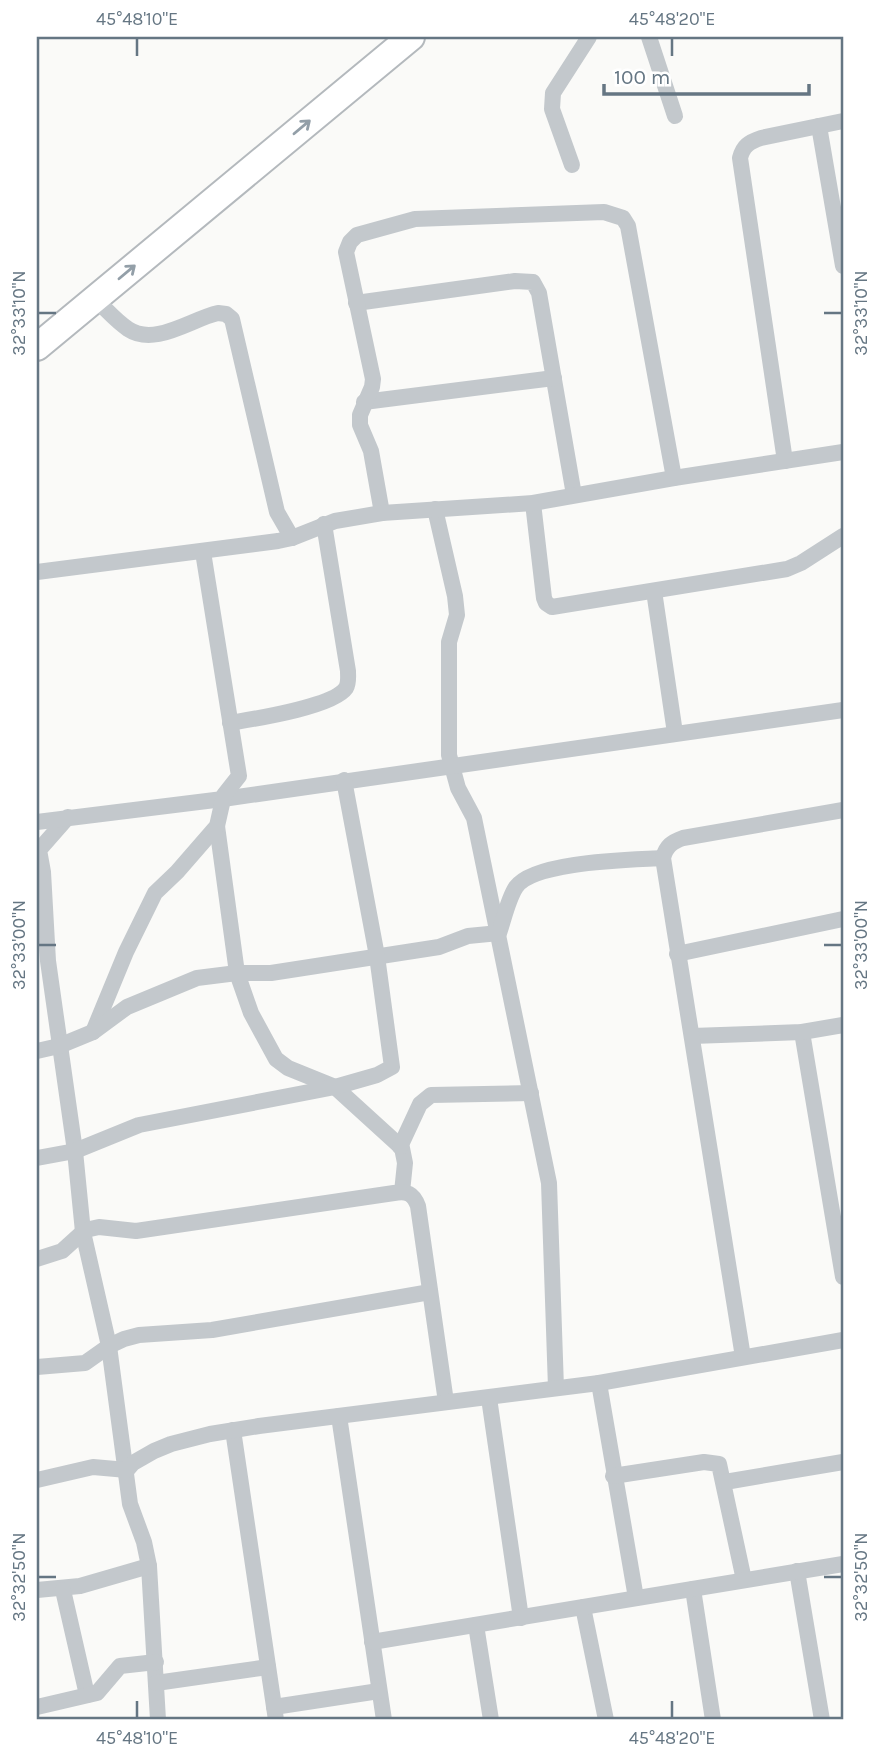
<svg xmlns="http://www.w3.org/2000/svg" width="880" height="1757" viewBox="0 0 880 1757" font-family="Karla,sans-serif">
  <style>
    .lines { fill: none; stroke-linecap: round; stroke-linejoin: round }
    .trunk-casing { stroke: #b4b9bd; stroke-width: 30 }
    .minor { stroke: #c3c8cc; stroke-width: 16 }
    .trunk { stroke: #fff; stroke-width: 26 }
    .oneway { stroke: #939fa8 }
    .ticks { fill: none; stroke: #657683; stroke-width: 2.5 }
    .neatline { fill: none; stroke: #657683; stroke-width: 2.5 }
    .ticks-label { font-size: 18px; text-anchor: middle; fill: #657683 }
  </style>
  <rect width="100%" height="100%" fill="#fafaf8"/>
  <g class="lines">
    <g class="trunk-casing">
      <path id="trunk" d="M37,347L411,37"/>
    </g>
    <g class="minor">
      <path d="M649,37L675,116"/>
      <path d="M819,126L843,266"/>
      <path d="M572,165L552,109L553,93L589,37"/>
      <path d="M95,299C106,309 116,321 128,329C155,347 191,319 218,313L226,314L232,319L277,512L292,538"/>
      <path d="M356,303L515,281L533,282L539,293L574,495"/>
      <path d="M364,402L554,378"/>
      <path d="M785,461L740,158C743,146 749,142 761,138L843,121"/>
      <path d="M533,503L544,598L546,603L552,607L787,569L801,563L843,536"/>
      <path d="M435,509L455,596L457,615L449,642V755L458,788L474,818L549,1183L556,1388"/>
      <path d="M382,513L371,451L360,425V415L372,387L373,379L346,252L350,242L357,235L415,219L604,212L623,218L628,226L674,478"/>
      <path d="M37,572L278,541L292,538L335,521L382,513L533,503L674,478L843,452"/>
      <path d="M654,591L675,733"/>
      <path d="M230,723C253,719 333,707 346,688C349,683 348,677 348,671L324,524"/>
      <path d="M68,817L39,850L43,872L48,961L75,1151L83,1232L109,1346L130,1504L144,1542L149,1566L158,1720"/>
      <path d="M37,822L223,799L843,710"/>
      <path d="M217,826L237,973L251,1013L276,1059L288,1068L335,1087L402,1148L405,1163L402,1192"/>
      <path d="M677,954L843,919"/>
      <path d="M93,1032L126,952L155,893L177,872L217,826L224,795L239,776L203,552"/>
      <path d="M802,1032L843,1277"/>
      <path d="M692,1036L802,1032L843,1025"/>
      <path d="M37,1051L59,1046L93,1032L127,1007L197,978L237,973H271L439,947L468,936L499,933C504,919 508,899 516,887C534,861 632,860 663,858"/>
      <path d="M400,1147L420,1104L431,1095L531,1093"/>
      <path d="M37,1158L75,1151L139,1125L335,1087L377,1075L392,1067L377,956L344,780"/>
      <path d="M37,1259L62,1251L83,1232L90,1229L99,1227L136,1231L394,1193C407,1191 413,1193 418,1206L446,1402"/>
      <path d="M743,1357L663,858C666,846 672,842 683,838L843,810"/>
      <path d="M37,1367L85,1363L109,1346L124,1339L139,1335L212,1330L430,1292"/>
      <path d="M599,1383L636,1598"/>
      <path d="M489,1398L521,1618"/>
      <path d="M339,1416L384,1720"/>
      <path d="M233,1430L276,1720"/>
      <path d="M613,1476L704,1462L719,1464L744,1580"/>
      <path d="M37,1480L93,1467L127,1470L133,1463L154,1451L171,1444L210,1434L259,1426L599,1383L843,1340"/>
      <path d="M725,1482L843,1462"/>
      <path d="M797,1571L822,1720"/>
      <path d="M693,1589L713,1720"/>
      <path d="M37,1590L80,1586L149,1566"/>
      <path d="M63,1590L87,1695"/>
      <path d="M583,1607L606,1720"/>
      <path d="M476,1625L491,1720"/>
      <path d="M372,1642L843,1564"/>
      <path d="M156,1683L268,1667"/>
      <path d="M37,1707L97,1693L120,1666L156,1662"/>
      <path d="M274,1707L379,1691"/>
    </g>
    <use href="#trunk" class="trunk"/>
  </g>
  <defs><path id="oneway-shaft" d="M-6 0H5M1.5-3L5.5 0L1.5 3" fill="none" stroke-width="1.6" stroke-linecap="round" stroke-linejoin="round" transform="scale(1.75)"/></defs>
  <g class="oneway">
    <use href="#oneway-shaft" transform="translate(302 127) rotate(-40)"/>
    <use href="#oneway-shaft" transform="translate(127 272) rotate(-40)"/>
  </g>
  <path class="ticks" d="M137,38V56M672,38V56M38,313H56M824,313H842M38,945H56M824,945H842M38,1577H56M824,1577H842M137,1701V1718M672,1701V1718"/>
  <rect width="880" height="1757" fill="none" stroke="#ffffff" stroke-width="77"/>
  <path d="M604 84v10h205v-10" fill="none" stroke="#657683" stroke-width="3.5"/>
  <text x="614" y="84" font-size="21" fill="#657683" stroke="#ffffff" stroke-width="5" paint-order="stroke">100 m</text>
  <rect x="38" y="38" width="804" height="1680" class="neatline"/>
  <g class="ticks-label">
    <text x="137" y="25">45°48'10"E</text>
    <text x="672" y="25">45°48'20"E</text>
    <text transform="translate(19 313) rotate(-90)" y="6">32°33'10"N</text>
    <text transform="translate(861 313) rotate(-90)" y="6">32°33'10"N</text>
    <text transform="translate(19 945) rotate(-90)" y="6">32°33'00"N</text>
    <text transform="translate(861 945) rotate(-90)" y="6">32°33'00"N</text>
    <text transform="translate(19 1577) rotate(-90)" y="6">32°32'50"N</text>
    <text transform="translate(861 1577) rotate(-90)" y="6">32°32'50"N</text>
    <text x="137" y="1744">45°48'10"E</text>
    <text x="672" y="1744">45°48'20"E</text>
  </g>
</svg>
